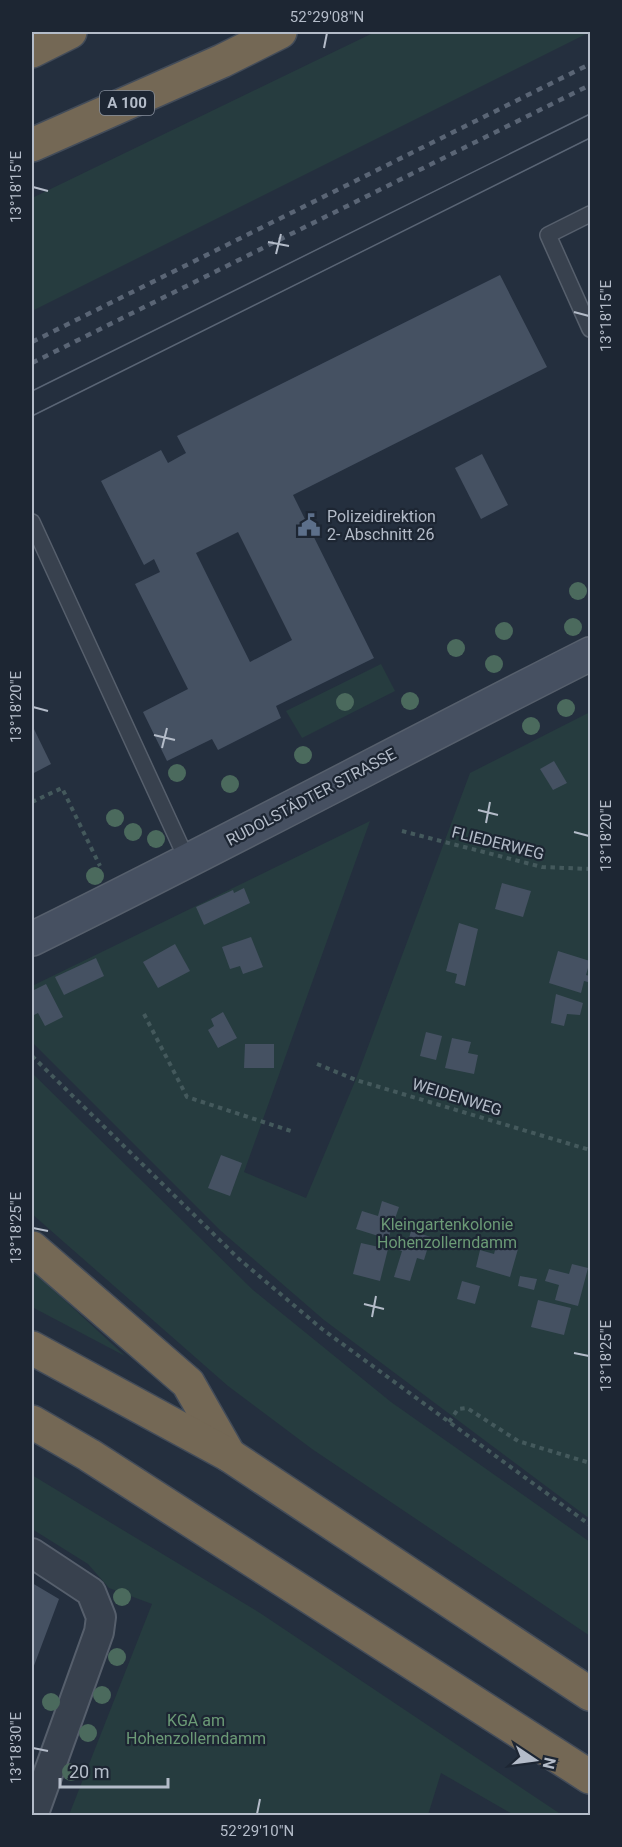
<svg xmlns="http://www.w3.org/2000/svg" width="622" height="1847" viewBox="0 0 622 1847" font-family="Roboto,sans-serif">
  <style>
    .green { fill: #263c3f }
    .building { fill: #455162; fill-rule: evenodd }
    .lines { fill: none; stroke-linecap: round; stroke-linejoin: round }
    .lane-casing { stroke: #565f6c; stroke-width: 18 }
    .street-casing { stroke: #565f6c; stroke-width: 32 }
    .secondary-casing { stroke: #565f6c; stroke-width: 36 }
    .highway-casing { stroke: #434c59; stroke-width: 36 }
    .path { stroke: #44595c; stroke-width: 4; stroke-dasharray: 4.5 4.5; stroke-linecap: butt }
    .lane { stroke: #38414e; stroke-width: 15 }
    .street { stroke: #38414e; stroke-width: 28 }
    .secondary { stroke: #465061; stroke-width: 33 }
    .highway { stroke: #746855; stroke-width: 33 }
    .tram { stroke: #5a6575; stroke-width: 1.5 }
    .rail { stroke: #5a6575; stroke-width: 4.5; stroke-dasharray: 6 6; stroke-linecap: butt }
    .tree { fill: #4b6a5d }
    .ticks { fill: none; stroke: #b4bcc9; stroke-width: 2 }
    .labels { text-anchor: middle; dominant-baseline: central; stroke-width: 4.5; stroke-linejoin: round; paint-order: stroke }
    .shield { fill: #1d2633; stroke: #878f9c; stroke-width: 1.5 }
    .shield-label { font-size: 15px; font-weight: bold; fill: #b4bcc9 }
    .poi-label { font-size: 16px; fill: #b4bcc9; stroke: #1d2633; text-anchor: start }
    .street-label { font-size: 16px; fill: #b4bcc9; stroke: #1d2633 }
    .park-label { font-size: 16px; fill: #6b9a76; stroke: #1d2633 }
    .neatline { fill: none; stroke: #b4bcc9; stroke-width: 2 }
    .ticks-label { font-size: 15px; text-anchor: middle; fill: #b4bcc9 }
  </style>
  <rect width="100%" height="100%" fill="#242f3e"/>
  <g class="green">
    <path d="M375,32H590L32,311V198Z"/>
    <path d="M381,664L395,691L302,738L286,711Z"/>
    <path d="M590,712V1519L324,1320L221,1231L32,1042V986L370,821L244,1172L306,1198L356,1079L470,773Z"/>
    <path d="M32,1073L253,1290L391,1402L590,1542V1636L312,1449L228,1386L32,1214Z"/>
    <path d="M32,1270L125,1356L32,1307Z"/>
    <path d="M32,1475L260,1613L562,1815H514L441,1773L428,1815H69L152,1604L109,1588L88,1564L32,1529Z"/>
  </g>
  <g class="building">
    <path d="M500,275L547,367L293,495L374,658L276,706L281,718L218,750L212,739L167,761L143,712L188,689L135,584L160,572L154,559L144,565L101,481L161,450L168,463L186,453L177,436ZM238,532L292,640L250,662L196,553Z"/>
    <path d="M482,454L508,505L481,519L455,468Z"/>
    <path d="M32,725L51,764L32,774Z"/>
    <path d="M554,761L567,783L553,790L540,769Z"/>
    <path d="M502,883L531,891L523,917L495,909Z"/>
    <path d="M244,888L250,903L204,925L196,907L233,890L234,893Z"/>
    <path d="M459,923L478,929L465,986L455,983L457,974L446,971Z"/>
    <path d="M251,937L263,967L243,974L240,966L230,969L222,947Z"/>
    <path d="M175,944L190,971L158,988L143,962Z"/>
    <path d="M558,951L590,961L586,975L590,976L588,982L584,981L581,993L549,983Z"/>
    <path d="M96,958L104,976L64,995L55,977Z"/>
    <path d="M46,984L63,1017L45,1026L38,1013L32,1016V991Z"/>
    <path d="M556,994L583,1003L580,1015L567,1014L564,1026L551,1023Z"/>
    <path d="M223,1012L237,1038L218,1048L208,1030L214,1026L211,1019Z"/>
    <path d="M426,1032L442,1036L436,1060L420,1056Z"/>
    <path d="M452,1038L471,1042L468,1053L478,1055L474,1074L445,1068Z"/>
    <path d="M245,1044H274V1068H244Z"/>
    <path d="M221,1155L242,1163L230,1196L208,1188Z"/>
    <path d="M382,1201L399,1207L388,1239L356,1229L362,1211L378,1216Z"/>
    <path d="M411,1231L431,1237L424,1260L417,1258L410,1281L394,1277L402,1251L398,1250L400,1240L408,1242Z"/>
    <path d="M361,1243L388,1249L380,1281L353,1274Z"/>
    <path d="M497,1243L518,1249L510,1277L476,1267L480,1250L494,1254Z"/>
    <path d="M572,1264L588,1268L578,1306L555,1300L559,1285L545,1281L549,1269L569,1274Z"/>
    <path d="M520,1276L537,1279L534,1290L518,1286Z"/>
    <path d="M462,1281L480,1286L475,1304L457,1299Z"/>
    <path d="M538,1300L571,1308L564,1335L531,1327Z"/>
    <path d="M32,1583L59,1599L32,1671Z"/>
  </g>
  <g class="lines">
    <g class="lane-casing">
      <g id="lane">
        <path d="M590,214L548,235L590,329"/>
        <path d="M32,522L188,862"/>
      </g>
    </g>
    <g class="street-casing">
      <path id="street" d="M32,1553L91,1592L101,1617L99,1632L33,1816"/>
    </g>
    <g class="secondary-casing">
      <path id="secondary" d="M32,939C219,847 404,748 590,654"/>
    </g>
    <g class="highway-casing">
      <g id="highway">
        <path d="M32,51L70,32"/>
        <path d="M32,145L222,61L280,32"/>
        <path d="M32,1248L188,1383L229,1455"/>
        <path d="M32,1348L229,1455L590,1694"/>
        <path d="M32,1422L89,1455L590,1777"/>
      </g>
    </g>
    <g class="path">
      <path d="M32,802L62,788L100,866"/>
      <path d="M402,831L542,867L590,869"/>
      <path d="M144,1014L187,1097L291,1131"/>
      <path d="M32,1056L239,1259L322,1329L590,1525"/>
      <path d="M317,1064L356,1080L590,1150"/>
      <path d="M449,1422L458,1409L467,1408L518,1441L590,1463"/>
    </g>
    <use href="#lane" class="lane"/>
    <use href="#street" class="street"/>
    <use href="#secondary" class="secondary"/>
    <use href="#highway" class="highway"/>
    <g class="tram">
      <path d="M32,391L590,114"/>
      <path d="M32,416L590,138"/>
    </g>
    <g class="rail">
      <path d="M32,342L590,64"/>
      <path d="M32,363L590,85"/>
    </g>
  </g>
  <g class="tree">
    <circle cx="578" cy="591" r="9"/>
    <circle cx="573" cy="627" r="9"/>
    <circle cx="504" cy="631" r="9"/>
    <circle cx="456" cy="648" r="9"/>
    <circle cx="494" cy="664" r="9"/>
    <circle cx="410" cy="701" r="9"/>
    <circle cx="345" cy="702" r="9"/>
    <circle cx="566" cy="708" r="9"/>
    <circle cx="531" cy="726" r="9"/>
    <circle cx="303" cy="755" r="9"/>
    <circle cx="177" cy="773" r="9"/>
    <circle cx="230" cy="784" r="9"/>
    <circle cx="115" cy="818" r="9"/>
    <circle cx="133" cy="832" r="9"/>
    <circle cx="156" cy="839" r="9"/>
    <circle cx="95" cy="876" r="9"/>
    <circle cx="122" cy="1597" r="9"/>
    <circle cx="117" cy="1657" r="9"/>
    <circle cx="102" cy="1695" r="9"/>
    <circle cx="51" cy="1702" r="9"/>
    <circle cx="88" cy="1733" r="9"/>
    <circle cx="71" cy="1772" r="9"/>
  </g>
  <path class="ticks" d="M324,48L327,33M33,187L48,191M268,242L289,246M276,254L281,234M574,312L589,316M33,707L48,711M154,735L175,740M162,748L167,728M478,810L498,815M486,823L490,802M574,832L589,836M33,1228L48,1231M364,1304L384,1309M372,1317L376,1296M574,1353L589,1356M33,1748L48,1751M257,1814L260,1799"/>
  <defs>
    <g id="civic-bare" transform="scale(1.8)"><path d="M-.6-6.5H3V-4.5H.6V-3L4-1V1h2V6H-6V1h2V-1L-.6-3ZM-1.2 2.5V6h2.4V2.5Z" fill="#5c6f8a" stroke="#1d2633" stroke-width="2.5" paint-order="stroke"/></g>
  </defs>
  <g fill-rule="evenodd">
    <use href="#civic-bare" x="309" y="525"/>
  </g>
  <g class="labels">
    <rect class="shield" x="100" y="91" width="54" height="24" rx="4.5"/>
    <g class="shield-label">
      <text x="127" y="103">A 100</text>
    </g>
    <g class="poi-label">
      <text x="327" y="516">Polizeidirektion<tspan x="327" dy="18">2- Abschnitt 26</tspan></text>
    </g>
    <g class="street-label">
      <text transform="translate(311 797) rotate(-28)">RUDOLSTÄDTER STRASSE</text>
      <text transform="translate(498 843) rotate(14)">FLIEDERWEG</text>
      <text transform="translate(457 1097) rotate(17)">WEIDENWEG</text>
    </g>
    <g class="park-label">
      <text x="447" y="1224">Kleingartenkolonie<tspan x="447" dy="18">Hohenzollerndamm</tspan></text>
      <text x="196" y="1720">KGA am<tspan x="196" dy="18">Hohenzollerndamm</tspan></text>
    </g>
  </g>
  <rect width="622" height="1847" fill="none" stroke="#1d2633" stroke-width="66"/>
  <g transform="translate(535 1760) rotate(103)" stroke="#1d2633" stroke-width="4.5" paint-order="stroke">
  <path d="M0-4.5L10 22L0 15L-10 22Z" fill="#b4bcc9"/>
  <text y="-9" font-size="16" font-weight="bold" text-anchor="middle" fill="#b4bcc9">N</text>
  </g>
  <path d="M60 1778v9h108v-9" fill="none" stroke="#b4bcc9" stroke-width="3"/>
  <text x="69" y="1778" font-size="18" fill="#b4bcc9" stroke="#1d2633" stroke-width="4.5" paint-order="stroke">20 m</text>
  <rect x="33" y="33" width="556" height="1781" class="neatline"/>
  <g class="ticks-label">
    <text x="327" y="22">52°29'08"N</text>
    <text transform="translate(16 187) rotate(-90)" y="5">13°18'15"E</text>
    <text transform="translate(606 316) rotate(-90)" y="5">13°18'15"E</text>
    <text transform="translate(16 707) rotate(-90)" y="5">13°18'20"E</text>
    <text transform="translate(606 836) rotate(-90)" y="5">13°18'20"E</text>
    <text transform="translate(16 1228) rotate(-90)" y="5">13°18'25"E</text>
    <text transform="translate(606 1356) rotate(-90)" y="5">13°18'25"E</text>
    <text transform="translate(16 1748) rotate(-90)" y="5">13°18'30"E</text>
    <text x="257" y="1836">52°29'10"N</text>
  </g>
</svg>
